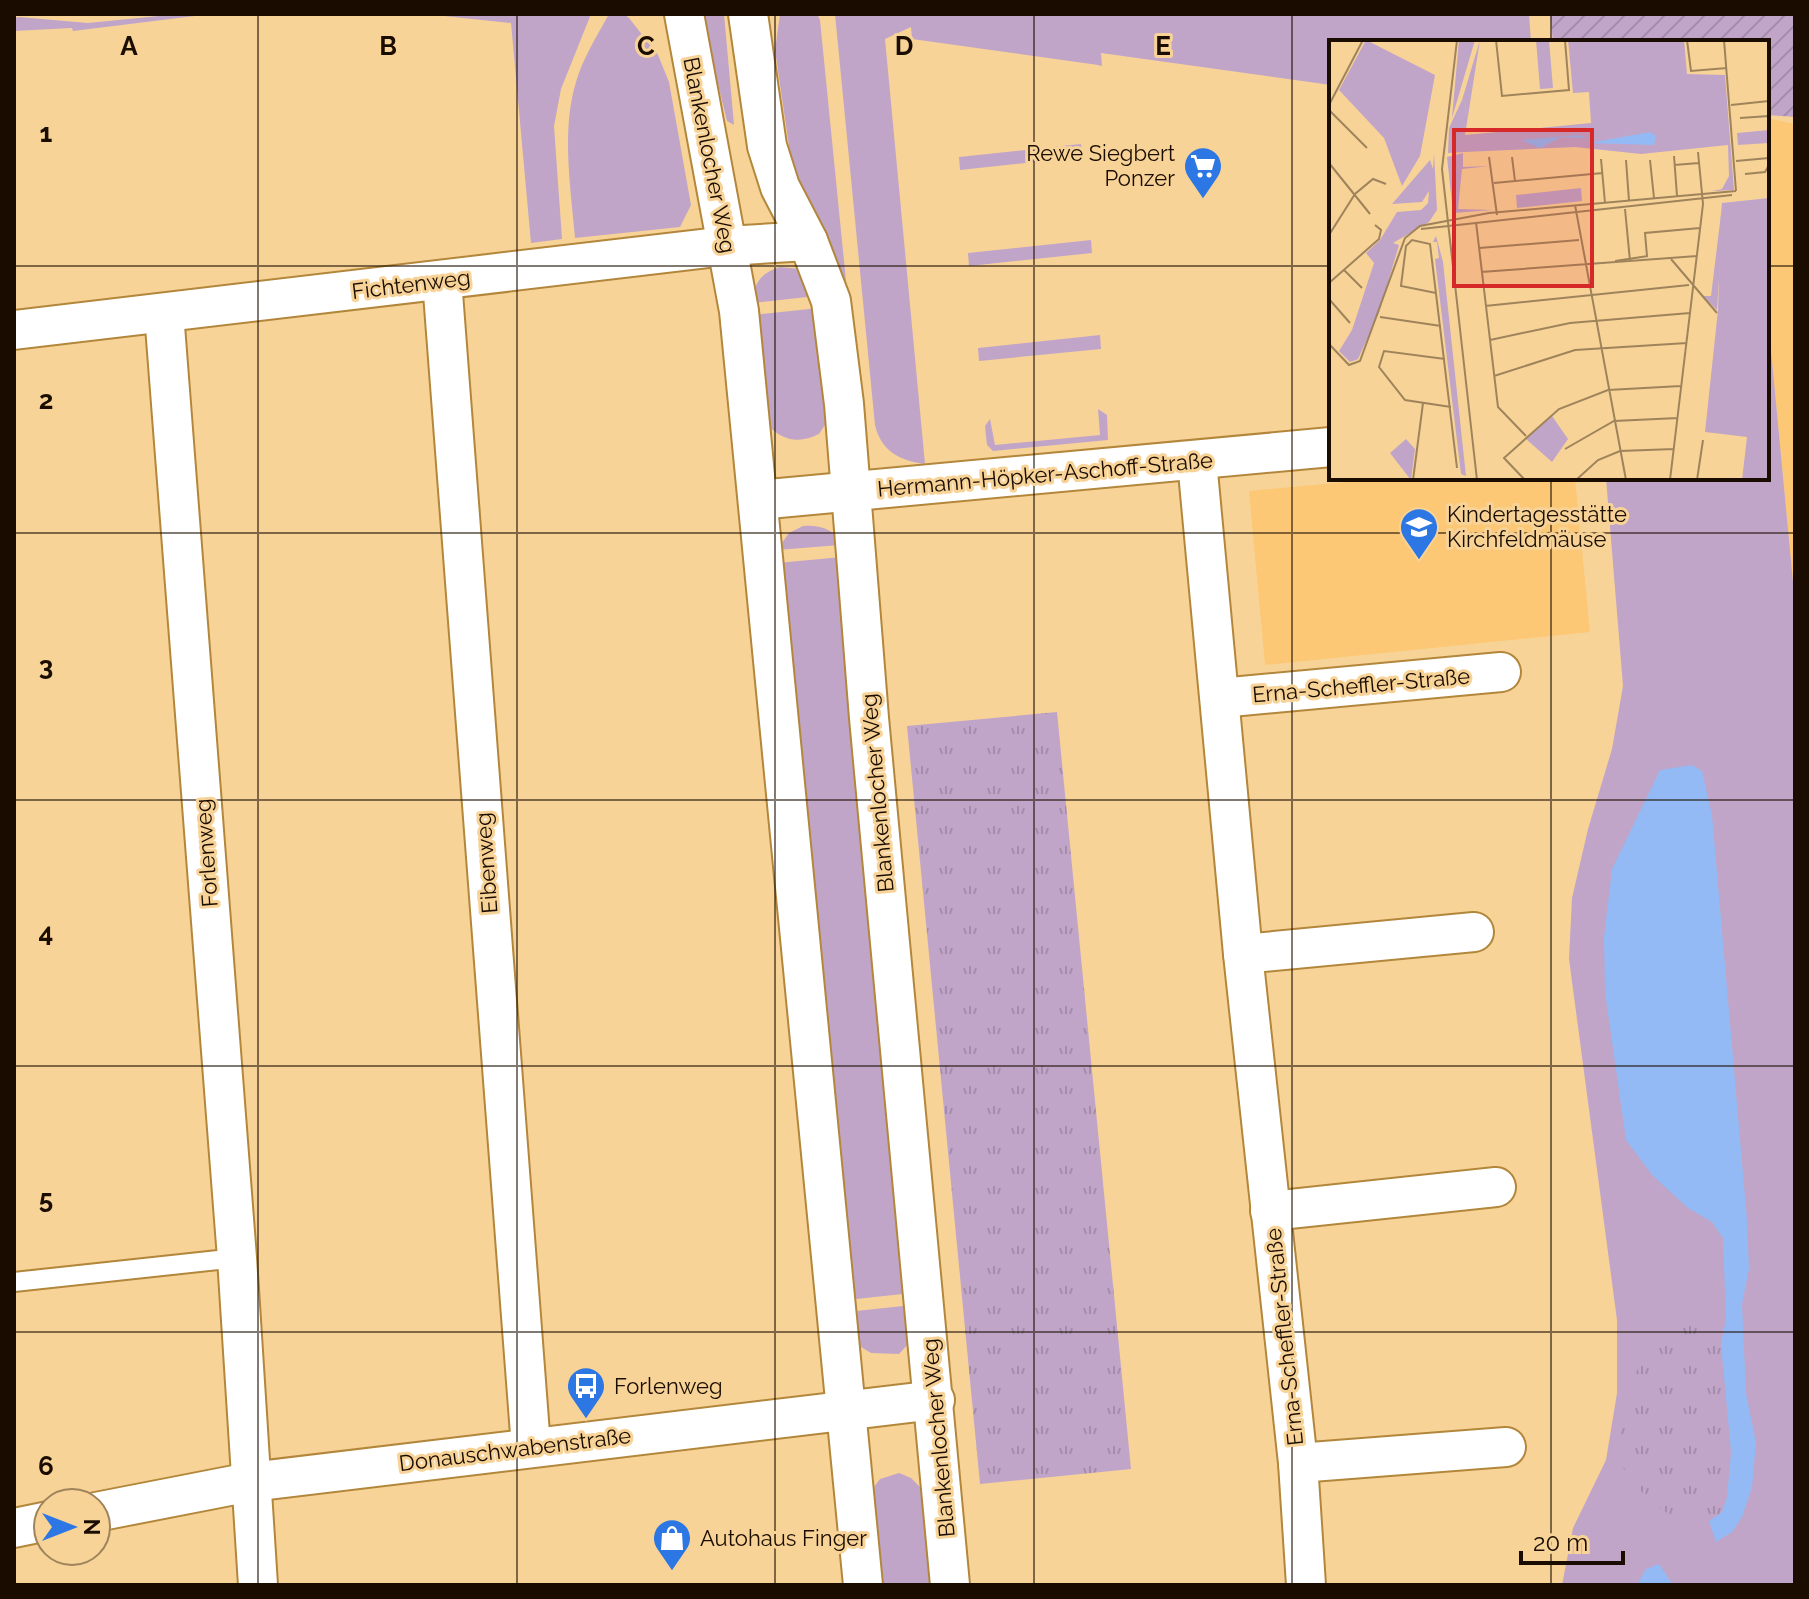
<svg xmlns="http://www.w3.org/2000/svg" width="1809" height="1599" viewBox="0 0 1809 1599" font-family="Raleway,sans-serif">
  <style>
    .built { fill: #fcc875 }
    .grass { fill: #c0a5c8 }
    .park { fill: url(#park-tufts) }
    .garden { fill: url(#garden-furrows) }
    .water { fill: #93baf4 }
    .lines { fill: none; stroke-linecap: round; stroke-linejoin: round }
    .lane-casing { stroke: #b3873b; stroke-width: 22 }
    .street-casing { stroke: #b3873b; stroke-width: 42 }
    .lane { stroke: #fff; stroke-width: 18 }
    .street { stroke: #fff; stroke-width: 38 }
    .grid { fill: none; stroke: #1a0d00; stroke-width: 2; stroke-opacity: 0.55 }
    .labels { text-anchor: middle; dominant-baseline: central; stroke-width: 6; stroke-linejoin: round; paint-order: stroke }
    .poi-label { font-size: 22px; fill: #1a0d00; stroke: #f8d398; text-anchor: start }
    .street-label { font-size: 22px; fill: #1a0d00; stroke: #f8d398 }
    .inset-road { fill: none; stroke: #9f845b; stroke-width: 2 }
    .view { fill: #d62828; fill-opacity: 0.15; stroke: #d62828; stroke-width: 4 }
    .inset-edge { fill: none; stroke: #1a0d00; stroke-width: 4 }
    .grid-label { font-size: 26px; text-anchor: middle; font-weight: bold; fill: #1a0d00; stroke: #f8d398; stroke-width: 6; stroke-linejoin: round; paint-order: stroke }
  </style>
  <defs>
    <pattern id="park-tufts" width="24" height="20" patternUnits="userSpaceOnUse" patternTransform="scale(2)"><rect width="24" height="20" fill="#c0a5c8"/><path d="M3 7l-1-3M5 7V3M7 7l1-3M15 17l-1-3M17 17v-4M19 17l1-3" fill="none" stroke="#a48daa"/></pattern>
    <pattern id="garden-furrows" width="10" height="10" patternUnits="userSpaceOnUse" patternTransform="scale(2)"><rect width="10" height="10" fill="#c0a5c8"/><path d="M-1 1l2-2M0 10L10 0M9 11l2-2" fill="none" stroke="#a48daa"/></pattern>
  </defs>
  <rect width="100%" height="100%" fill="#f8d398"/>
  <g class="built">
    <path d="M1767,118L1795,124V603L1767,308Z"/>
    <path d="M1388,478H1575L1590,632L1265,665L1249,491Z"/>
  </g>
  <g class="grass">
    <path d="M179,14H211L73,31L72,28L14,31V18L19,17L88,23Z"/>
    <path d="M425,14H591L561,89L554,126L562,239L531,243L511,23Z"/>
    <path d="M609,14H624L629,18L658,55L669,82L691,205L680,227L575,238C571,188 561,131 576,82C583,58 597,36 609,14Z"/>
    <path d="M701,14H724L734,125L727,121Z"/>
    <path d="M780,14H817L820,20L847,291L791,160L775,50Z"/>
    <path d="M835,14H1529L1531,42H1331V85L1101,53L1102,66L1098,65L912,39L911,27L885,39L925,464C900,461 881,451 875,425Z"/>
    <path d="M1081,144L1082,157L960,170L959,157Z"/>
    <path d="M1091,240L1092,253L969,266L968,253Z"/>
    <path d="M780,267L800,269L816,296L753,303C753,283 761,273 780,267Z"/>
    <path d="M819,308L828,420L819,434C799,444 781,441 766,423L752,315Z"/>
    <path d="M1767,308L1795,603V1585H1562L1573,1528L1606,1460L1617,1393V1320L1569,959L1572,898L1588,829L1612,749L1623,686L1606,478H1767Z"/>
    <path d="M1100,335L1101,349L979,361L978,348Z"/>
    <path d="M1098,409L1107,415L1108,440L993,451L987,445L985,426L990,419L995,445L1100,435Z"/>
    <path d="M803,526C819,525 836,529 840,545L777,550L789,533Z"/>
    <path d="M842,557L912,1293L847,1300L777,563Z"/>
    <path d="M912,1305L910,1342L899,1354L871,1353L856,1344L847,1312Z"/>
    <path d="M899,1473L911,1478L922,1489L933,1585H877L871,1491L880,1479Z"/>
  </g>
  <g class="park">
    <path d="M1057,712L1131,1469L980,1484L907,726Z"/>
    <path d="M1726,1319C1725,1327 1722,1336 1721,1344C1718,1380 1746,1488 1720,1514C1710,1523 1697,1523 1685,1525L1657,1506L1628,1479L1616,1451L1623,1412L1648,1337L1664,1325Z"/>
  </g>
  <path class="garden" d="M1550,14H1795V117L1767,115V42H1553Z"/>
  <g class="water">
    <path d="M1692,765L1702,771L1712,815L1747,1220L1749,1269L1742,1304L1746,1393L1756,1443L1752,1487L1742,1517L1732,1532L1716,1542L1709,1521L1722,1512L1727,1497L1731,1452L1721,1344L1726,1319L1723,1238L1712,1222L1688,1208L1653,1176L1626,1140L1605,992L1604,937L1612,869L1660,770Z"/>
    <path d="M1659,1564L1673,1585H1637L1646,1569Z"/>
  </g>
  <g class="lines">
    <g class="lane-casing">
      <path id="lane" d="M14,1282L237,1258"/>
    </g>
    <g class="street-casing">
      <g id="street">
        <path d="M684,14L739,311L863,1585"/>
        <path d="M748,14L767,146L780,187L808,241L831,301L844,404L869,718L950,1585"/>
        <path d="M442,280L531,1447"/>
        <path d="M164,313L237,1258L258,1585"/>
        <path d="M14,330L726,246L808,241"/>
        <path d="M1197,461L1243,954L1298,1463L1306,1585"/>
        <path d="M758,500L1331,447"/>
        <path d="M1220,698L1501,672"/>
        <path d="M1243,954L1474,932"/>
        <path d="M1270,1211L1496,1187"/>
        <path d="M1298,1463L1506,1447"/>
        <path d="M96,1512L250,1482L935,1400"/>
        <path d="M14,1528L48,1521"/>
      </g>
    </g>
    <use href="#lane" class="lane"/>
    <use href="#street" class="street"/>
  </g>
  <path class="grid" d="M258,14V1585M517,14V1585M775,14V1585M1034,14V1585M1292,14V1585M1551,14V42M14,266H1331M1767,266H1795M1551,478V1585M14,533H1795M14,800H1795M14,1066H1795M14,1332H1795"/>
  <defs>
    <g id="supermarket-pin" transform="scale(2)"><path d="M0 17L-7.5 6A9.5 9.5 0 1 1 7.5 6Z" fill="#2c77e3" stroke="#f8d398"/><path d="M-6-5.5h2.5l.6 2H6L4.5 2H-2.5L-4.4-4H-6ZM-1.5 3.2a1.3 1.3 0 1 0 .1 0ZM3 3.2a1.3 1.3 0 1 0 .1 0Z" fill="#fff"/></g>
    <g id="school-pin" transform="scale(2)"><path d="M0 17L-7.5 6A9.5 9.5 0 1 1 7.5 6Z" fill="#2c77e3" stroke="#f8d398"/><path d="M0-5L7-2L0 1L-7-2ZM-4 1L0 2.5L4 1V4Q0 6-4 4Z" fill="#fff"/></g>
    <g id="bus-pin" transform="scale(2)"><path d="M0 17L-7.5 6A9.5 9.5 0 1 1 7.5 6Z" fill="#2c77e3" stroke="#f8d398"/><path d="M-5-6H5V4H4V6H2V4H-2V6H-4V4H-5ZM-3.5-4V0h7V-4ZM-3.5 1.2v1.5H-2V1.2ZM2 1.2v1.5H3.5V1.2Z" fill="#fff"/></g>
    <g id="shop-pin" transform="scale(2)"><path d="M0 17L-7.5 6A9.5 9.5 0 1 1 7.5 6Z" fill="#2c77e3" stroke="#f8d398"/><path d="M-5-2.5h2.3a2.7 3.5 0 0 1 5.4 0H5L5.5 6h-11ZM-1.5-2.5h3a1.5 2.3 0 0 0-3 0Z" fill="#fff"/></g>
  </defs>
  <g fill-rule="evenodd">
    <use href="#supermarket-pin" x="1203" y="166"/>
    <use href="#school-pin" x="1419" y="527"/>
    <use href="#bus-pin" x="586" y="1386"/>
    <use href="#shop-pin" x="672" y="1538"/>
  </g>
  <g class="labels">
    <g class="poi-label">
      <text x="1175" y="153" text-anchor="end">Rewe Siegbert<tspan x="1175" dy="25">Ponzer</tspan></text>
      <text x="1447" y="514">Kindertagesstätte<tspan x="1447" dy="25">Kirchfeldmäuse</tspan></text>
      <text x="614" y="1386">Forlenweg</text>
      <text x="700" y="1538">Autohaus Finger</text>
    </g>
    <g class="street-label">
      <text transform="translate(710 155) rotate(79)">Blankenlocher Weg</text>
      <text transform="translate(411 284) rotate(-7)">Fichtenweg</text>
      <text transform="translate(1045 474) rotate(-5)">Hermann-Höpker-Aschoff-Straße</text>
      <text transform="translate(1361 685) rotate(-5)">Erna-Scheffler-Straße</text>
      <text transform="translate(877 793) rotate(-95)">Blankenlocher Weg</text>
      <text transform="translate(206 853) rotate(-94)">Forlenweg</text>
      <text transform="translate(486 863) rotate(-94)">Eibenweg</text>
      <text transform="translate(1284 1337) rotate(-96)">Erna-Scheffler-Straße</text>
      <text transform="translate(938 1438) rotate(-95)">Blankenlocher Weg</text>
      <text transform="translate(515 1449) rotate(-7)">Donauschwabenstraße</text>
    </g>
  </g>
  <g transform="translate(1329 40)">
    <rect width="440" height="440" fill="#f8d398"/>
    <path d="M37,0L106,35L91,116L73,146L55,98L10,50ZM130,0H146L123,78ZM151,0L136,95L262,83L260,52L244,53L239,0H355L358,34L396,35L405,150L382,151L393,149L400,136L399,105L312,114L246,107L135,112V95L137,61L133,60ZM207,0H220L224,48L211,49ZM105,113L108,170L100,182L64,203L70,205L50,273L29,319L21,322L10,311L23,290L45,223L37,213L51,200L68,172L92,170L99,163L100,151L93,162L63,164L101,120L104,129ZM134,113V127L161,126L133,129L129,169L164,170L124,173L118,117ZM392,174L394,178L388,270L374,256H382ZM77,399L86,409L82,440L61,413Z" fill="#c0a5c8"/>
    <path d="M440,158V440H413L418,397L376,392L389,270L392,174L393,163ZM107,196L114,222L137,436L132,434L106,219L110,218L108,202H104Z" fill="#c0a5c8"/>
    <path d="M440,90V103L409,105L408,93ZM252,148L253,161L188,168L187,155ZM223,376L239,399L223,422L197,399Z" fill="#c0a5c8"/>
    <path d="M133,60L137,61L135,112L119,113L120,88Z" fill="#c0a5c8"/>
    <path d="M321,92L327,96L325,105L260,103ZM250,95L258,98L232,97L211,108L192,100Z" fill="#93baf4"/>
    <path class="inset-road" d="M128,0L113,129L148,440M167,0L173,56L240,50L236,0M358,0L362,31L398,28M395,0L407,151M0,65L34,0M402,65L440,61M0,70L38,108M411,78L440,76M345,116L348,156M160,117L168,175M183,117L186,141M272,119L276,163M297,120L300,161M321,120L325,158M407,121L440,118M0,123L41,174M345,125L370,123M416,134L436,132L440,125M165,143L274,133M246,165L297,440M296,169L301,221M147,182L169,367L197,396M92,189L403,155M0,195L26,154L44,139L57,144M150,208L250,200M318,216L316,193L371,188M342,219L388,273M286,221L319,216M15,230L33,248M152,232L368,216M0,243L50,199L52,190L46,185M107,253L72,246L77,206L83,200L101,204L128,428M0,259L21,283M156,266L360,245M51,277L112,286M161,300L241,283L361,273M0,304L20,325L31,321L76,198L91,186L160,173L407,151M116,319L55,311L50,327L76,360L122,367M165,336L246,310L358,303M236,409L285,381L349,378M84,440L94,363M196,440L175,418L230,369L279,350L352,346M247,440L269,420L291,411L345,409M341,440L374,164L369,112M368,440L374,400"/>
    <path class="view" d="M125,90H263V246H125Z"/>
    <rect width="440" height="440" class="inset-edge"/>
  </g>
  <g class="grid-label">
    <text x="129" y="55">A</text>
    <text x="388" y="55">B</text>
    <text x="646" y="55">C</text>
    <text x="904" y="55">D</text>
    <text x="1163" y="55">E</text>
    <text x="46" y="142">1</text>
    <text x="46" y="409">2</text>
    <text x="46" y="675">3</text>
    <text x="46" y="942">4</text>
    <text x="46" y="1208">5</text>
    <text x="46" y="1475">6</text>
  </g>
  <rect width="1809" height="1599" fill="none" stroke="#1a0d00" stroke-width="32"/>
  <g transform="translate(72 1527) rotate(90)"><circle r="38" fill="#f8d398" stroke="#9f845b" stroke-width="2"/>
  <path d="M0-6L14 30L0 20L-14 30Z" fill="#2c77e3"/>
  <text y="-12" font-size="22" font-weight="bold" text-anchor="middle" fill="#1a0d00">N</text>
  </g>
  <path d="M1521 1551v12h102v-12" fill="none" stroke="#1a0d00" stroke-width="4"/>
  <text x="1533" y="1551" font-size="24" fill="#1a0d00" stroke="#f8d398" stroke-width="6" paint-order="stroke">20 m</text>
</svg>
